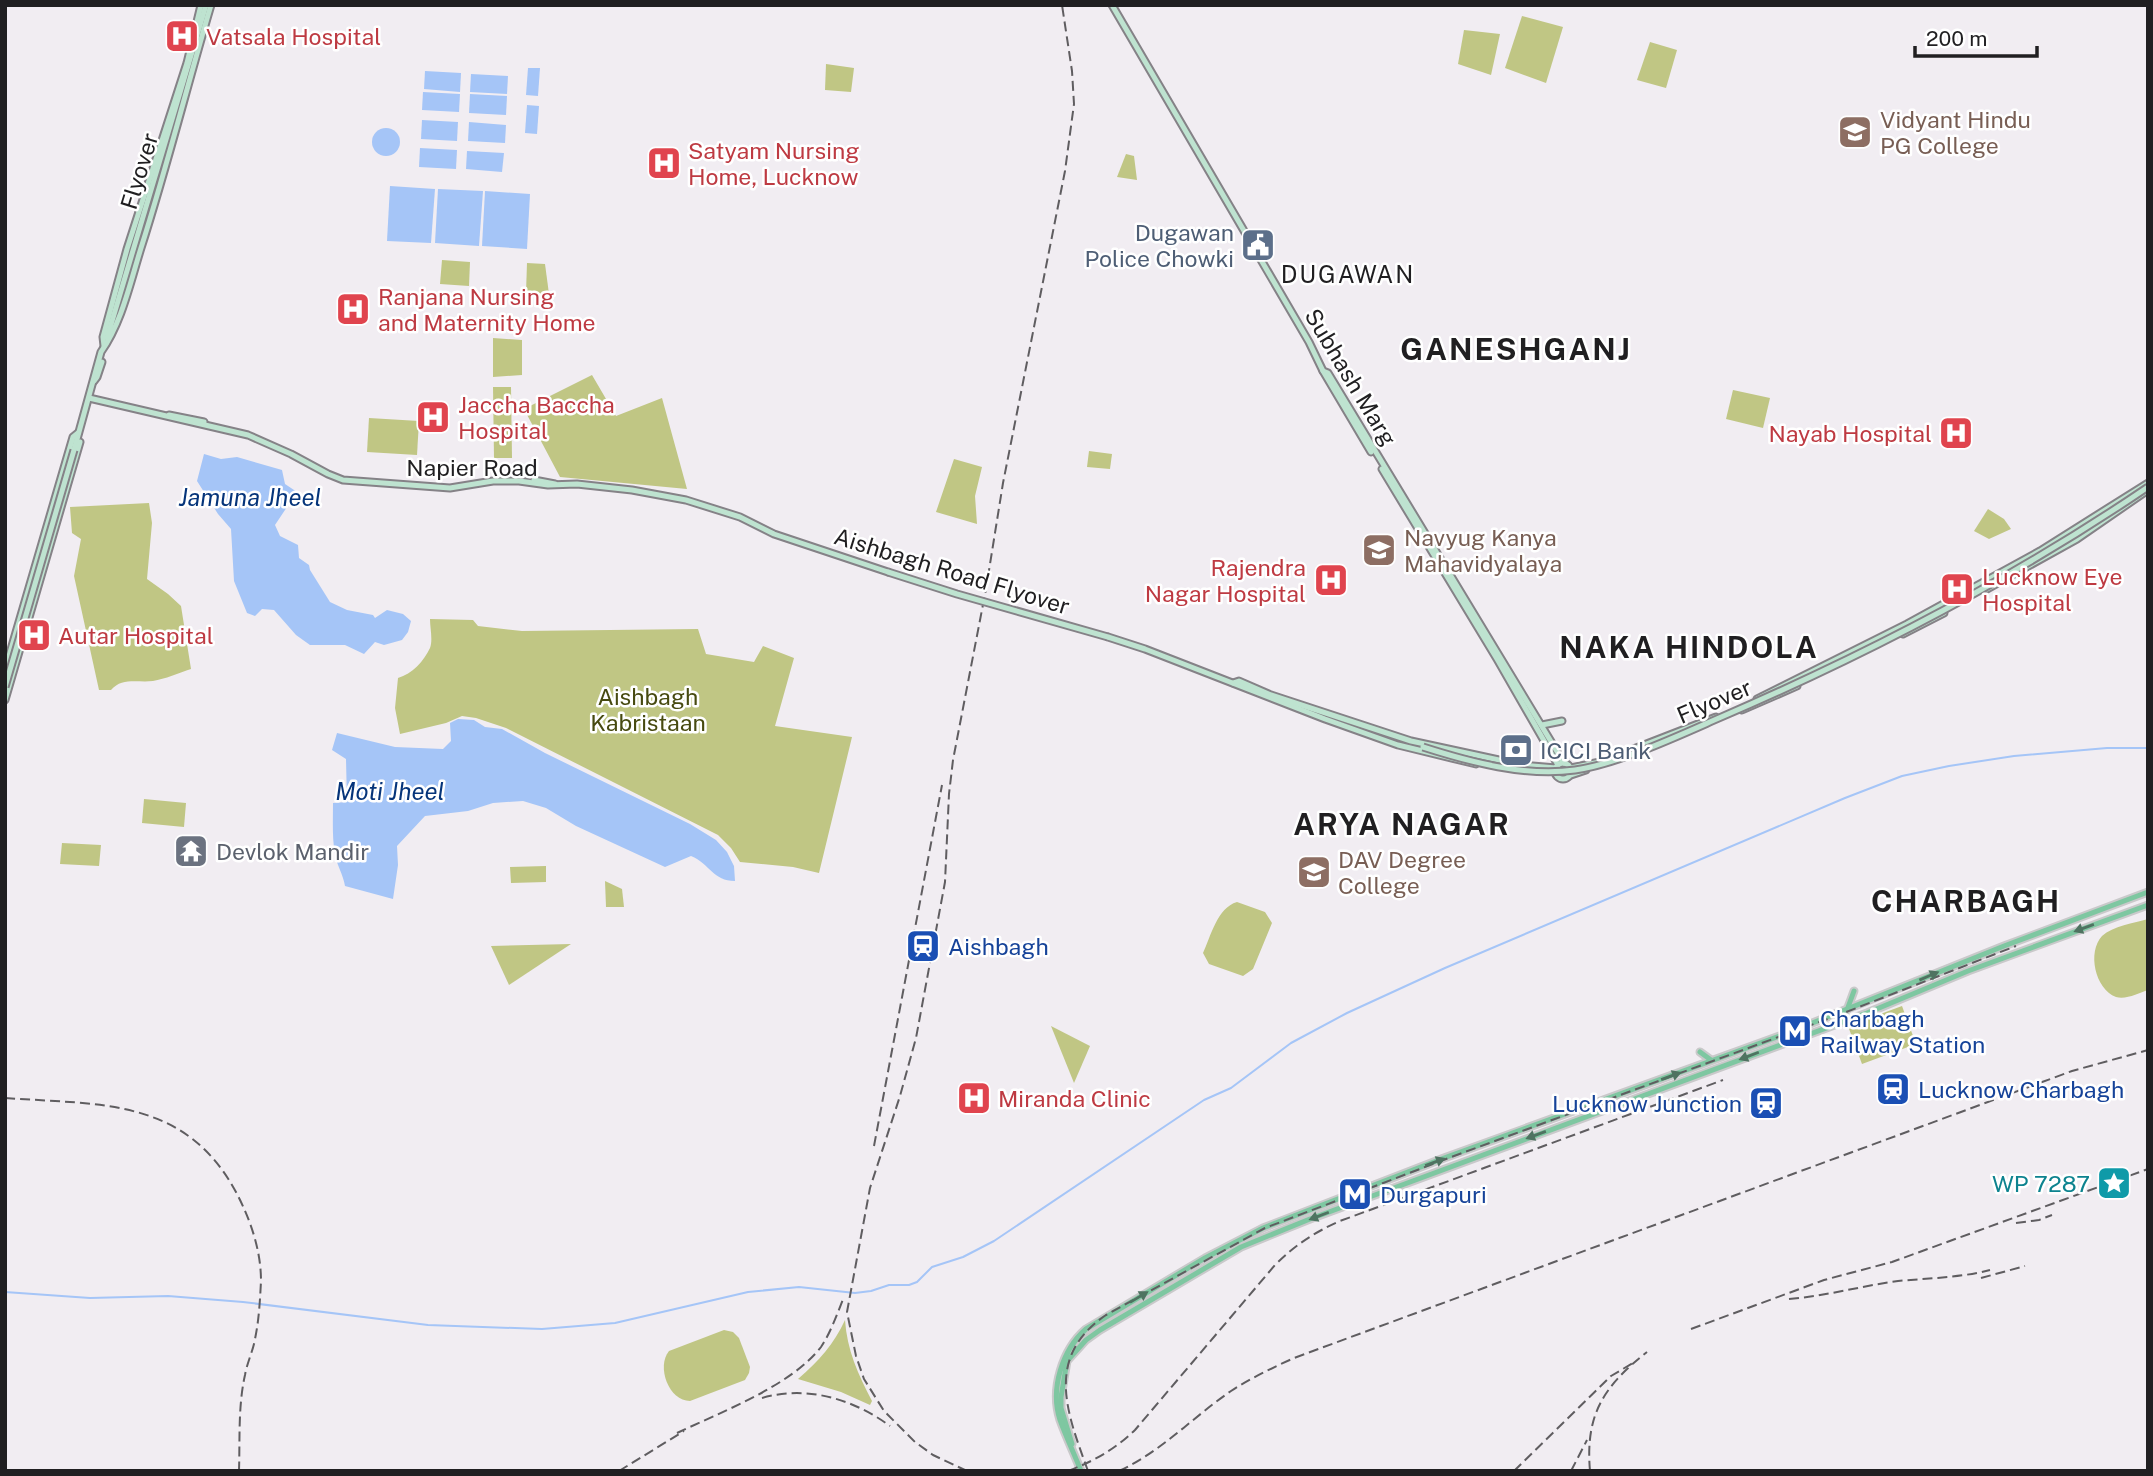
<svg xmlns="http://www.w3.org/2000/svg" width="2153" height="1476" viewBox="0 0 2153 1476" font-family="'Public Sans',sans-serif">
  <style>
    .green { fill: #c0c684 }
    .water { fill: #a5c5f7 }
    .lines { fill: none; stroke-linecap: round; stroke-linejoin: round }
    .stream { stroke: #a5c5f7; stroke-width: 2 }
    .secondary-casing { stroke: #858287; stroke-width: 9 }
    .primary-casing { stroke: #c9c9ca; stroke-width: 9 }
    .secondary { stroke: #bee3d0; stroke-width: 5 }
    .primary { stroke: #7ec7a1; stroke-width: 5 }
    .rail { stroke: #5f5d60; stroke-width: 2; stroke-dasharray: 10 5; stroke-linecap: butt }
    .secondary-bridge-casing { stroke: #858287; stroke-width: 9; stroke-linecap: butt }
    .secondary-bridge { stroke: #bee3d0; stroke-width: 5 }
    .oneway { fill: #4f7361 }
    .labels { text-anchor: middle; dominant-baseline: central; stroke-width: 5; stroke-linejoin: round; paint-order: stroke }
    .health-label { font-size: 23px; fill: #be3a42; stroke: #fff; text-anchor: start }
    .education-label { font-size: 23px; fill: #785e54; stroke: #fff; text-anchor: start }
    .street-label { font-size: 23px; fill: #201f21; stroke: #fff }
    .service-label { font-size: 23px; fill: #4e5e75; stroke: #fff; text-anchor: end }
    .park-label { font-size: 23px; fill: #474a10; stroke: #fff }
    .worship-label { font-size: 23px; fill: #5b616d; stroke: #fff; text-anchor: start }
    .transit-label { font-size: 23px; fill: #164399; stroke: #fff; text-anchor: start }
    .culture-label { font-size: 23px; fill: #0d838f; stroke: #fff; text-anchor: end }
    .neighbourhood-label { font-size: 24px; letter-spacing: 2px; fill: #201f21; stroke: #fff }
    .water-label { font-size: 24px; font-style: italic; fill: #05347a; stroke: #fff }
    .district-label { font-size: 30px; font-weight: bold; letter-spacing: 2px; fill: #201f21; stroke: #fff }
  </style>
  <rect width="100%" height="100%" fill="#f1edf2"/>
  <g class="green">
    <path d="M1522,16L1563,27L1546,83L1505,68Z"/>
    <path d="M1464,30L1500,34L1491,75L1458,64Z"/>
    <path d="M1650,42L1677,50L1666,88L1637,80Z"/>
    <path d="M826,64L854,68L851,92L825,90Z"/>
    <path d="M1126,154L1134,156L1137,180L1117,177Z"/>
    <path d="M442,260L470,262L469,286L440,284Z"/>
    <path d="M527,263L545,264L549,294L526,293Z"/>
    <path d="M493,338L522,340V375L493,377Z"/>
    <path d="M592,375L616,416L662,398L687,489L560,477L524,409Z"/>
    <path d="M493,387H511L512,458H494Z"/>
    <path d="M1733,390L1770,398L1763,428L1726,419Z"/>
    <path d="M369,418L419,421L417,455L367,452Z"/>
    <path d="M1089,451L1112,454L1110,469L1087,467Z"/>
    <path d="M954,459L982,467L975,496L977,524L936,512Z"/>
    <path d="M149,503L152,523L147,579L168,594L181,606L191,669C179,673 165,679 153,681C138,683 122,677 111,690H99L74,576L81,539L72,533L70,507Z"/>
    <path d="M1988,509L2004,519L2011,529L1989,539L1974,531Z"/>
    <path d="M430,619L473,620L478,626L522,631L698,629L706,654L754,662L763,646L794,658L775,726L852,737L819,873L793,867L740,862L731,848L718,835L506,728L476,718L462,716L446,723L400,734L395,708L398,678C412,674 424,661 430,648C433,640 430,628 430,619Z"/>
    <path d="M144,799L186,803L184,827L142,823Z"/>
    <path d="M62,843L101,845L99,866L60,864Z"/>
    <path d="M546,866V882L511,883L510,867Z"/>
    <path d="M605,881L622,889L624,907H606Z"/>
    <path d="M1237,902L1265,912L1272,923L1253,969L1243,976L1209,964L1203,953C1211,936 1217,908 1237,902Z"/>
    <path d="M2148,919V990C2139,993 2126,1000 2116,997C2095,989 2087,952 2102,936C2113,926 2134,923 2148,919Z"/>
    <path d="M571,944L509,985L491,946Z"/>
    <path d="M1902,1006L1916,1044L1862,1064L1848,1026Z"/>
    <path d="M1051,1026L1090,1046L1074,1083Z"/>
    <path d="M845,1320C847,1350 858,1374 872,1401L870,1405L841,1392L798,1379C819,1361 834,1344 845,1320Z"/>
    <path d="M724,1330L733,1332L739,1338L750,1367L749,1373L745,1380L690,1401C669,1401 656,1367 669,1351Z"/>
  </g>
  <g class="water">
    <path d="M528,68H540L538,96L526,95Z"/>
    <path d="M425,71L461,73L460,92L424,89Z"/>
    <path d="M471,74L508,76L507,94L470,92Z"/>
    <path d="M423,92L460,94L459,112L422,110Z"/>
    <path d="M470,94L507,96L506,115L469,113Z"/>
    <path d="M527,105L539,106L537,134L525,133Z"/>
    <path d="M422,120L458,122L457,141L421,139Z"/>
    <path d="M469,122L506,125L505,143L468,141Z"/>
    <circle cx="386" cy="142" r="14"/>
    <path d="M420,148L457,150L456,169L419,167Z"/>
    <path d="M467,151L504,153L502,172L466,169Z"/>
    <path d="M390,186L435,189L431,243L387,241Z"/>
    <path d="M438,189L483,191L479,246L435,243Z"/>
    <path d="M485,191L530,194L527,249L482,246Z"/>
    <path d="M204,454L221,459L237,457L282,470L285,484L297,492L275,525L280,536L298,545L299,558L309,565L310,570L330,602L347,610L373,615L375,618L387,610L403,614L411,621L408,632L402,640L384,645L375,642L364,654L345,645H310L296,635L274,610L262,609L255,616L247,613L234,581L231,529L218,514L197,481Z"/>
    <path d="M458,719L474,720L485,727L502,729L545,753L690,824L716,840L727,852L734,866L735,881C713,881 710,864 691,856L665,867L576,826L546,808L523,801L493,803L468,811L425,816L397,846L398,865L393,899L345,886C343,874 337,866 335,854C332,838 333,820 333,803L347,802L346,759L332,750L337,733L395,747L443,749L451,741L450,723Z"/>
  </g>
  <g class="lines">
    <path class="stream" d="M5,1292L90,1298L168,1296L243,1302L428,1325L542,1329L615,1323L748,1292L799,1287L855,1293L871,1291L889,1285H909L917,1282L932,1267L963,1257L994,1241L1204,1100L1231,1088L1291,1043L1347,1013L1445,968L1845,798L1902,776L1949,766L2014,756L2107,748H2148"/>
    <g class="secondary-casing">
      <g id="secondary">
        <path d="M1112,5L1309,342L1323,371L1328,373L1564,763"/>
        <path d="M107,338L206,5"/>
        <path d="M104,346L103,337L127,249L187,63L201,5"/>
        <path d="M1323,371L1371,452"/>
        <path d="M94,381L97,377L102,362"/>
        <path d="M89,398L248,435L291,454L328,474L343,480L450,488L493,481H519L548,485L577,484L632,490L686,500L740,517L774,534L888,572"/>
        <path d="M169,415L204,422"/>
        <path d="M74,450L101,352C122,322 130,283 141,248C167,167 187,86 211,5"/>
        <path d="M1382,469L1497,659L1558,765"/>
        <path d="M534,480L555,484"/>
        <path d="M1987,589L2077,539L2148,490"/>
        <path d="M1903,634L1944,613"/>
        <path d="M1108,637L1145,649L1325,719L1398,745L1476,764"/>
        <path d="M5,670L73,437L78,433"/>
        <path d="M1233,683L1239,681L1271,695L1411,741L1522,765L1556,768"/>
        <path d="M1757,699L1907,624L2040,551L2148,483"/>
        <path d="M5,700L80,442"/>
        <path d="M1742,710L1797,686"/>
        <path d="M1542,725L1562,721"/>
        <circle cx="1563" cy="771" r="8"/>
        <path d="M1571,768L1600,762L1716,717"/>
        <path d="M1571,775L1586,770"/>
      </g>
    </g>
    <g class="primary-casing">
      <g id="primary">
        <path d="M1847,1010L1854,991"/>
        <path d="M1700,1052L1711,1060"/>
        <path d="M1072,1444L1061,1408V1397L1067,1361L1086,1340L1100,1330L1241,1247L1310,1219L1867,1013L1968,971L2148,905"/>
        <path d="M1081,1471C1074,1453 1066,1437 1060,1420C1050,1389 1062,1350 1086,1329L1205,1258L1263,1228L1444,1158L1785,1034L2004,946L2148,892"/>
      </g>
    </g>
    <use href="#secondary" class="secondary"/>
    <use href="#primary" class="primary"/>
    <g class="rail">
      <path d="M5,1098C100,1105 186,1097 237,1194C251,1221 261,1251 261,1281C260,1300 259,1320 255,1339C253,1351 247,1363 245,1375C238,1406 240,1439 239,1471"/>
      <path d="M874,1146L942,785"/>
      <path d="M2016,1223L2039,1220L2052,1215"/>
      <path d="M1981,1278L2025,1266"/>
      <path d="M1789,1299C1826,1296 1861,1286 1898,1281C1929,1278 1959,1278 1990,1270"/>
      <path d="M1691,1329L1824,1280L1892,1262L2148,1169"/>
      <path d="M762,1398C807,1385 853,1399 890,1426"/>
      <path d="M677,1433C721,1412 791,1386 821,1347C831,1332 837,1314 844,1297"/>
      <path d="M619,1471L684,1431"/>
      <path d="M967,1471L933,1455L915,1442L884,1411L864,1379L856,1356L847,1312L870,1188L900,1096L916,1038L945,882L949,794L953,760L986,589L1003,483L1065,171L1074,104L1072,71L1062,5"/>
      <path d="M1068,1471C1094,1461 1114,1450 1135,1430L1275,1265C1295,1245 1315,1232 1340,1221L1723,1080"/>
      <path d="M1088,1471C1067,1413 1044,1357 1106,1315L1265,1228L1454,1156L1841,1014L2016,946"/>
      <path d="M1119,1471C1162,1451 1193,1417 1231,1391C1251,1378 1272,1368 1294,1358L2072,1071L2148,1050"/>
      <path d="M1514,1471L1611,1376L1633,1363"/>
      <path d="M1571,1471L1587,1440"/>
      <path d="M1590,1471C1585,1414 1604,1386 1647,1352"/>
    </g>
    <g class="secondary-bridge-casing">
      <g id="secondary-bridge">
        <path d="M888,572L957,594L1108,637"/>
        <path d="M5,687L74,450"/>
        <path d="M1423,747C1470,762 1525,777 1575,770C1618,764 1678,736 1719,718C1868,654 2014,578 2148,487"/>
      </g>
    </g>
    <use href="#secondary-bridge" class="secondary-bridge"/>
  </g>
  <defs><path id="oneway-solid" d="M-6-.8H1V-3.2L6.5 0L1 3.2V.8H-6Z" transform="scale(1.75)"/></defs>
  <g class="oneway">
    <use href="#oneway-solid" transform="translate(2084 928) rotate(160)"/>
    <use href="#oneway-solid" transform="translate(1929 976) rotate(-23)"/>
    <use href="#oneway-solid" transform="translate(1749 1056) rotate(159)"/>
    <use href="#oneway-solid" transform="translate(1671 1076) rotate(-20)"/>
    <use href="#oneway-solid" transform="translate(1536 1135) rotate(160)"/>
    <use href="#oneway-solid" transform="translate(1435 1162) rotate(-20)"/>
    <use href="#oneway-solid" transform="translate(1319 1216) rotate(159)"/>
    <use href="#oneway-solid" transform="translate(1139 1297) rotate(-31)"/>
  </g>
  <defs>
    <g id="hospital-square" transform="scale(1.75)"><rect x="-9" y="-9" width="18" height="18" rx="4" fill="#e0444e" stroke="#fff"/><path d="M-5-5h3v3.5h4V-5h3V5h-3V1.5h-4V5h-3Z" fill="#fff"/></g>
    <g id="university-square" transform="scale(1.75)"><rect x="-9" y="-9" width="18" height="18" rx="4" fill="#8d6e63" stroke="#fff"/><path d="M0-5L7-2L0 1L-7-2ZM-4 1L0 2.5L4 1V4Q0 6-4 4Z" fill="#fff"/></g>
    <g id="civic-square" transform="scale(1.75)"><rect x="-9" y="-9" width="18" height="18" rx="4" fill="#5c6f8a" stroke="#fff"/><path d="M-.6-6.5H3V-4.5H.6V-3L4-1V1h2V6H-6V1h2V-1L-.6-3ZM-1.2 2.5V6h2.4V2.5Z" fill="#fff"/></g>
    <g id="bank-square" transform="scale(1.75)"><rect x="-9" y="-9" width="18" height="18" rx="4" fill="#5c6f8a" stroke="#fff"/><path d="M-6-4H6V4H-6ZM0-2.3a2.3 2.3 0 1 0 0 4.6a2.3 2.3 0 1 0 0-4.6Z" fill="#fff"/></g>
    <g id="temple-square" transform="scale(1.75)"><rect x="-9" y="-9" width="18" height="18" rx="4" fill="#6b7280" stroke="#fff"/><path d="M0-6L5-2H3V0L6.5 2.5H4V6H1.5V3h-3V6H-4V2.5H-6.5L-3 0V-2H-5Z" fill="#fff"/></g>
    <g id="station-square" transform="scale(1.75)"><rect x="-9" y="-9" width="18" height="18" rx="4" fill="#1a4fb4" stroke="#fff"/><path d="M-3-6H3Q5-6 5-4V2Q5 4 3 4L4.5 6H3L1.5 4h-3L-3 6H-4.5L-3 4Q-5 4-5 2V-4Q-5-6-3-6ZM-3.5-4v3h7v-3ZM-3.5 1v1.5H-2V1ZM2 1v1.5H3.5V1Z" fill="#fff"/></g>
    <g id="metro-square" transform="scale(1.75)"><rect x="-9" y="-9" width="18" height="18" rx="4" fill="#1a4fb4" stroke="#fff"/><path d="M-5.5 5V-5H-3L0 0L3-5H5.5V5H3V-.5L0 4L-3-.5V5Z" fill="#fff"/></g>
    <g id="sight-square" transform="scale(1.75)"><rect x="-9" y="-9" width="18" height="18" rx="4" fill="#0f9aa8" stroke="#fff"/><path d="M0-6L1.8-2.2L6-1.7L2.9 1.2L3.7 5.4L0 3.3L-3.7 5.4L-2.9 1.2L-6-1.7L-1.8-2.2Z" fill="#fff"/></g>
  </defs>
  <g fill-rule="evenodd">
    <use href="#hospital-square" x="182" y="36"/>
    <use href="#university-square" x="1855" y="132"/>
    <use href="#hospital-square" x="664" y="163"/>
    <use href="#civic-square" x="1258" y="245"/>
    <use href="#hospital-square" x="353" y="309"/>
    <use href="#hospital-square" x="433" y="417"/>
    <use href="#hospital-square" x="1956" y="433"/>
    <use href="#university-square" x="1379" y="550"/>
    <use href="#hospital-square" x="1331" y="580"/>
    <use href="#hospital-square" x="1957" y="589"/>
    <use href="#hospital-square" x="34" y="635"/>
    <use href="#bank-square" x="1516" y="750"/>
    <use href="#temple-square" x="191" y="851"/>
    <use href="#university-square" x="1314" y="872"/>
    <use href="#station-square" x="923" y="946"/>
    <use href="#metro-square" x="1795" y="1031"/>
    <use href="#station-square" x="1893" y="1089"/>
    <use href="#hospital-square" x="974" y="1098"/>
    <use href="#station-square" x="1766" y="1103"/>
    <use href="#sight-square" x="2114" y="1183"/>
    <use href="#metro-square" x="1355" y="1194"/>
  </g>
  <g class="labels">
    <g class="health-label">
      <text x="206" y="36">Vatsala Hospital</text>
      <text x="688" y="150">Satyam Nursing<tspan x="688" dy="26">Home, Lucknow</tspan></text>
      <text x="378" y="296">Ranjana Nursing<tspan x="378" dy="26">and Maternity Home</tspan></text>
      <text x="458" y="404">Jaccha Baccha<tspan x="458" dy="26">Hospital</tspan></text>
      <text x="1932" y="433" text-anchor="end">Nayab Hospital</text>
      <text x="1306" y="567" text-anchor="end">Rajendra<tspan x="1306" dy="26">Nagar Hospital</tspan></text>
      <text x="1982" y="576">Lucknow Eye<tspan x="1982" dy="26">Hospital</tspan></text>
      <text x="58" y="635">Autar Hospital</text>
      <text x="998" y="1098">Miranda Clinic</text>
    </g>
    <g class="education-label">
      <text x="1880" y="119">Vidyant Hindu<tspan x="1880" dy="26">PG College</tspan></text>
      <text x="1404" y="537">Navyug Kanya<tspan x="1404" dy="26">Mahavidyalaya</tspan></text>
      <text x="1338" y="859">DAV Degree<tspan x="1338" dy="26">College</tspan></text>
    </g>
    <g class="street-label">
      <text transform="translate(139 171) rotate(-73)">Flyover</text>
      <text transform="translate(1351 377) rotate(59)">Subhash Marg</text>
      <text x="472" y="467">Napier Road</text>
      <text transform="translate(952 571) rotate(17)">Aishbagh Road Flyover</text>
      <text transform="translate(1714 701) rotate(-23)">Flyover</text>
    </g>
    <g class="service-label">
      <text x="1234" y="232">Dugawan<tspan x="1234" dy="26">Police Chowki</tspan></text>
      <text x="1540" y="750" text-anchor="start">ICICI Bank</text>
    </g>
    <g class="park-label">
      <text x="648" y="696">Aishbagh<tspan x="648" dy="26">Kabristaan</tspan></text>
    </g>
    <g class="worship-label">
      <text x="216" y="851">Devlok Mandir</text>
    </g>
    <g class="transit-label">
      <text x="948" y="946">Aishbagh</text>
      <text x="1820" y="1018">Charbagh<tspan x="1820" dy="26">Railway Station</tspan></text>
      <text x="1918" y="1089">Lucknow Charbagh</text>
      <text x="1742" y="1103" text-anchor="end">Lucknow Junction</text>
      <text x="1380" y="1194">Durgapuri</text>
    </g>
    <g class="culture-label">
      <text x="2090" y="1183">WP 7287</text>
    </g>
    <g class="neighbourhood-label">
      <text x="1348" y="274">DUGAWAN</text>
    </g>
    <g class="water-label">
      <text x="250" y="497">Jamuna Jheel</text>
      <text x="390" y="791">Moti Jheel</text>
    </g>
    <g class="district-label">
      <text x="1516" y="349">GANESHGANJ</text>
      <text x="1689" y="647">NAKA HINDOLA</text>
      <text x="1402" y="824">ARYA NAGAR</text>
      <text x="1966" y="901">CHARBAGH</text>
    </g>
  </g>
  <rect width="2153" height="1476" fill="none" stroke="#201f21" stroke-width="14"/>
  <path d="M1915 46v10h122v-10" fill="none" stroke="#201f21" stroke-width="3.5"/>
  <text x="1926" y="46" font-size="21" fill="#201f21" stroke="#ffffff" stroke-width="5" paint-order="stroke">200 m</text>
</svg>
